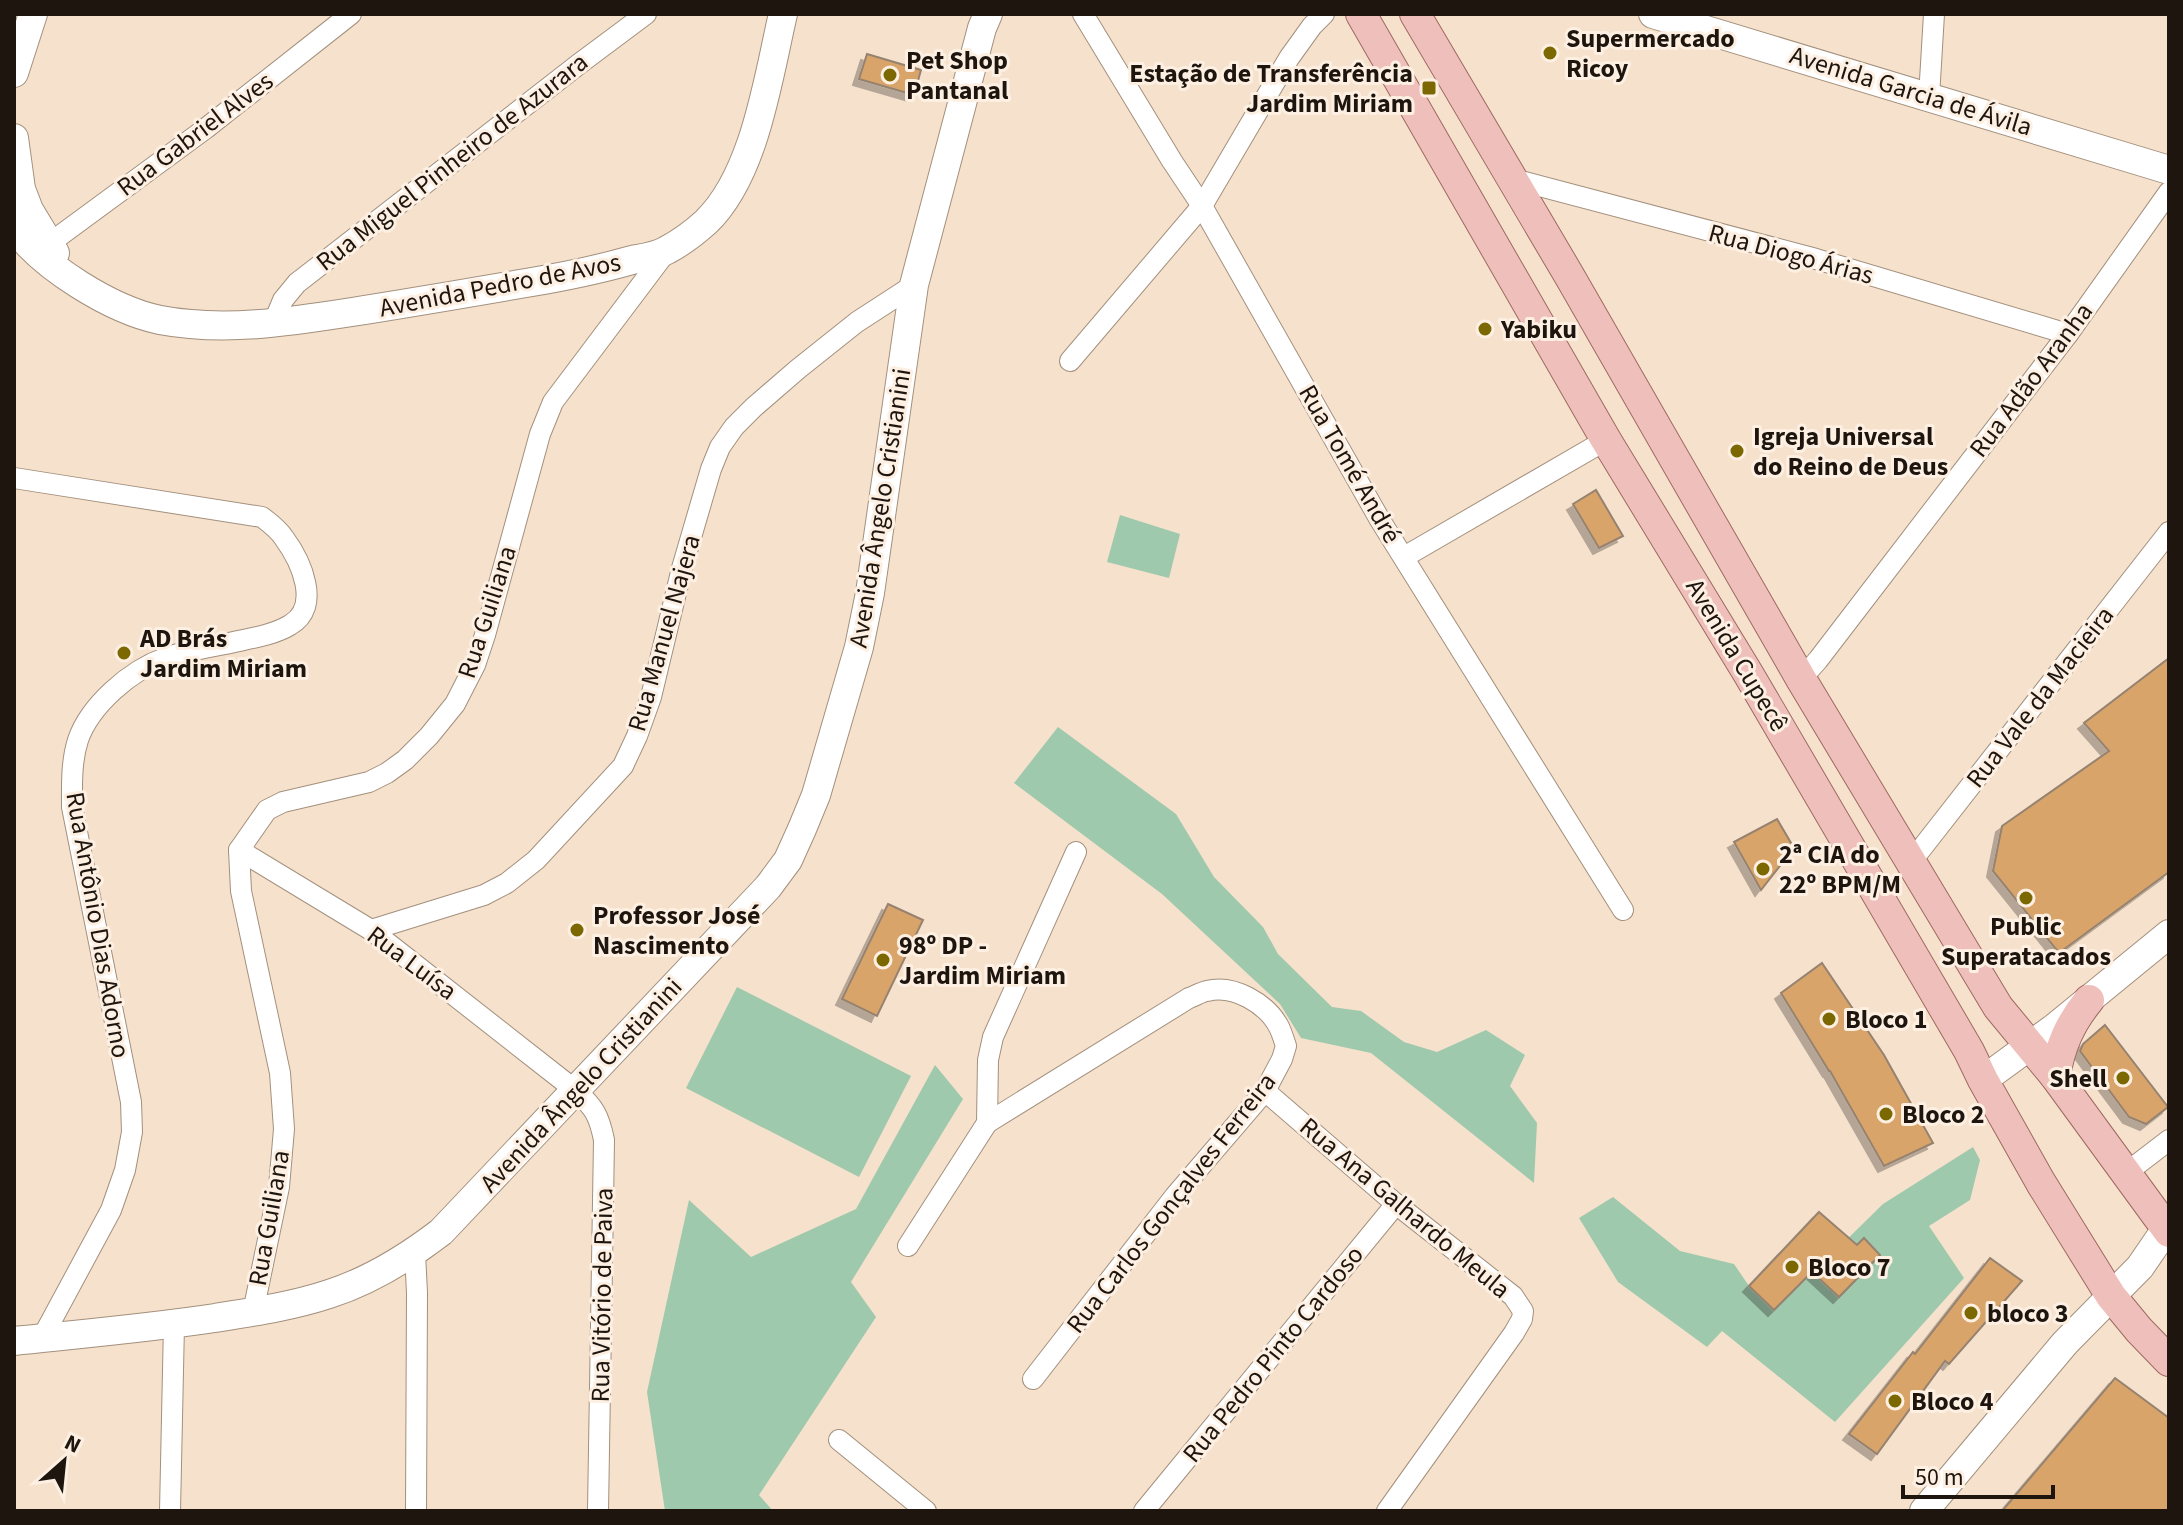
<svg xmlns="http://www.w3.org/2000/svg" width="2183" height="1525" viewBox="0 0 2183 1525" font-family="'Source Sans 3',sans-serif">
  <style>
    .green { fill: #9fc9ac }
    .building { fill: #d8a46b; stroke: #95826f; stroke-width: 2; filter: url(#shadow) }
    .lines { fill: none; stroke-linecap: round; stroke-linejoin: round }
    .street-casing { stroke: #a3907d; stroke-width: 22 }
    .secondary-casing { stroke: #a3907d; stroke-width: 30 }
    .primary-casing { stroke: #9e6961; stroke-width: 32 }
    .street { stroke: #fff; stroke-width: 20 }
    .secondary { stroke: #fff; stroke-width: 28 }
    .primary { stroke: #efc0bb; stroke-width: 30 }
    .poi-dot { fill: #7b6800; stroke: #fdf0e3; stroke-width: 3 }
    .labels { text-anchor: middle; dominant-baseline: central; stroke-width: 6; stroke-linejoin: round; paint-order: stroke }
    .poi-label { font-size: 26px; font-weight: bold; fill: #1d150e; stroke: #fdf0e3; text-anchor: start }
    .street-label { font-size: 26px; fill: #1d150e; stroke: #fdf0e3 }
  </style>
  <defs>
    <filter id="shadow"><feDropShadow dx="-6" dy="6" stdDeviation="0" flood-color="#0004"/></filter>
  </defs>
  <rect width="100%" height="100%" fill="#f6e1cc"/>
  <g class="green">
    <path d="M1120,515L1180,534L1169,578L1107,562Z"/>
    <path d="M1058,727L1176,814L1214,877L1263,927L1278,954L1332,1007L1361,1011L1404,1042L1437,1052L1486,1030L1525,1055L1510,1086L1537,1123L1534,1183L1371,1053L1301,1038L1280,1004L1162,894L1014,783Z"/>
    <path d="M737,987L911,1076L859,1177L686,1088Z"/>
    <path d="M935,1065L963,1099L851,1282L876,1317L759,1495L773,1511H665L647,1392L689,1200L751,1257L856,1209Z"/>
    <path d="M1973,1147L1980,1160L1970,1200L1929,1226L1964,1278L1835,1422L1722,1331L1707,1347L1618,1282L1579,1218L1613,1197L1680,1251L1734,1264L1749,1286L1774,1311L1883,1204Z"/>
  </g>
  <g class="building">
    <path d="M867,54L921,70L914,95L859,79Z"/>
    <path d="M1596,490L1623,536L1599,548L1573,504Z"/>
    <path d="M2169,658V872L2059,953L1993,871L2002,826L2109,751L2084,723Z"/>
    <path d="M1777,819L1794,848L1761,890L1734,842Z"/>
    <path d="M888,904L923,920L877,1016L842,999Z"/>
    <path d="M1822,963L1884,1055L1933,1143L1884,1166L1830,1071H1829L1781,993Z"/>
    <path d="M2105,1025L2168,1107L2146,1124L2129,1117L2080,1051L2083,1044Z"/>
    <path d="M1819,1212L1857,1245L1864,1238L1880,1255L1839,1297L1812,1272L1774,1310L1749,1286Z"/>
    <path d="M1990,1258L2022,1281L1949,1364L1945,1361L1877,1454L1849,1434L1913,1352L1915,1354Z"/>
    <path d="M2115,1378L2169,1418V1511H2002Z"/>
  </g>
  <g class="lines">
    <g class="street-casing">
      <g id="street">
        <path d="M1083,14L1172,161L1202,206L1380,520L1623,910"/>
        <path d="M1929,97L1934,14"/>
        <path d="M1513,179L1816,259L2068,334"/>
        <path d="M39,251L205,129L351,14"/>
        <path d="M273,324L283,300L297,283L579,64L646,14"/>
        <path d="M1070,361L1202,206L1289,58L1312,26L1324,14"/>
        <path d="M14,478L262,517C270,523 279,530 284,538C301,561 322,607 290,625C272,636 246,639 225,644C205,648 184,651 165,658C131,670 90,705 78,740C71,762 72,785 72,807L131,1102L132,1132L125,1170L111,1210L42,1338"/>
        <path d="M1404,557L1606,440"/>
        <path d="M1801,679L1818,660L2068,334L2169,192"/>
        <path d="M239,850L371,930L575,1090C594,1107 599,1115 604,1140L598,1511"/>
        <path d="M1911,862L2169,532"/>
        <path d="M371,930L484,895L507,883L536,860L623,766L637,736L651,697L682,568L711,469L720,447L734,427L754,407L798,369L857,322L914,285"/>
        <path d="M1265,1091L1396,1204L1513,1296L1523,1311L1522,1319L1514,1333L1387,1511"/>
        <path d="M987,1123L1189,998C1195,996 1201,992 1207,991C1234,984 1267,1004 1279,1027C1282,1033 1284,1040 1286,1046L1282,1059L1265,1091L1175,1196L1033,1379"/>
        <path d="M2126,1173L2169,1140"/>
        <path d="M908,1246L987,1123L988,1060L993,1037L1076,852"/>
        <path d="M415,1253L417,1293L416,1511"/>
        <path d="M253,1312L279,1187L284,1129L280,1073L241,891L239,850L267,810L283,802L369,782L387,773L405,760L429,736L455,704L475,665L485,635L540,434L553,402L666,252"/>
        <path d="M839,1440L926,1511"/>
        <path d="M170,1511L174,1324"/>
        <path d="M1144,1511L1396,1204"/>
      </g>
    </g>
    <g class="secondary-casing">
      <g id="secondary">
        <path d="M1653,14L2169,170"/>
        <path d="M14,73L33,14"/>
        <path d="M14,138L21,189L29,210L55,253"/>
        <path d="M14,227C42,267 112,310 160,320C224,332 288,322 352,312C410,303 468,293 526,283C562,277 597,270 632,260C643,258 657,256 667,250C680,243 695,232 706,222C755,175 768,78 783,14"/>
        <path d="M1983,1080L2054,1028L2169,934"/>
        <path d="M14,1341C81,1334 148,1328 215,1318C253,1312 293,1306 329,1294C370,1281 407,1258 441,1232L768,887L788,860L802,829L816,795L859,647L870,593L914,285L982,28L988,14"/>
        <path d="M1924,1511L2065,1343L2140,1267L2166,1229"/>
      </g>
    </g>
    <g class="primary-casing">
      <g id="primary">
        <path d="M1361,14L1606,440L1749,675L1969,1051L1983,1080L2041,1183L2111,1296L2139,1330L2169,1361"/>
        <path d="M1415,14L1570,277L1801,679L1998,1007L2055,1076L2169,1232"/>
        <path d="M2055,1076C2060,1046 2070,1023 2089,1000"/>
      </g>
    </g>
    <use href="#street" class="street"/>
    <use href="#secondary" class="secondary"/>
    <use href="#primary" class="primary"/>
  </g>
  <g class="poi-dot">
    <circle cx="1550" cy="53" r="8"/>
    <circle cx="890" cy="75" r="8"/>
    <rect x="1421" y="80" width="16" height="16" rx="4"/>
    <circle cx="1485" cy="329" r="8"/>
    <circle cx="1737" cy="451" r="8"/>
    <circle cx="124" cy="653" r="8"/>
    <circle cx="1763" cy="869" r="8"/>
    <circle cx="2026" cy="898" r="8"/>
    <circle cx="577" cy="930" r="8"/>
    <circle cx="883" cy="960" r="8"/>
    <circle cx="1829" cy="1019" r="8"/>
    <circle cx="2123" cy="1078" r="8"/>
    <circle cx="1886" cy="1114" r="8"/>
    <circle cx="1792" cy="1267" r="8"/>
    <circle cx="1971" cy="1313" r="8"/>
    <circle cx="1895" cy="1401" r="8"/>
  </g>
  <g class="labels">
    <g class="poi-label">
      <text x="1566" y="38">Supermercado<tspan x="1566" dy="30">Ricoy</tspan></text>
      <text x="906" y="60">Pet Shop<tspan x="906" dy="30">Pantanal</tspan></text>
      <text x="1413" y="73" text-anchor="end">Estação de Transferência<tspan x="1413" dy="30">Jardim Miriam</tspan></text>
      <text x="1501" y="329">Yabiku</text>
      <text x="1753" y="436">Igreja Universal<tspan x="1753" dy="30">do Reino de Deus</tspan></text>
      <text x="140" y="638">AD Brás<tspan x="140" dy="30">Jardim Miriam</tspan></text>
      <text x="1779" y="854">2ª CIA do<tspan x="1779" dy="30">22º BPM/M</tspan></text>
      <text x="593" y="915">Professor José<tspan x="593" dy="30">Nascimento</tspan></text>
      <text x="2026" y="926" text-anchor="middle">Public<tspan x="2026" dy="30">Superatacados</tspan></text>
      <text x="899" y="945">98º DP -<tspan x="899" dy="30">Jardim Miriam</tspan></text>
      <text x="1845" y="1019">Bloco 1</text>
      <text x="2107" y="1078" text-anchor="end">Shell</text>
      <text x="1902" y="1114">Bloco 2</text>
      <text x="1808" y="1267">Bloco 7</text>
      <text x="1987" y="1313">bloco 3</text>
      <text x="1911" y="1401">Bloco 4</text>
    </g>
    <g class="street-label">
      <text transform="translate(1911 91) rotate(17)">Avenida Garcia de Ávila</text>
      <text transform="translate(195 134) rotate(-37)">Rua Gabriel Alves</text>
      <text transform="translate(452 162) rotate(-38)">Rua Miguel Pinheiro de Azurara</text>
      <text transform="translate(1791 254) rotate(15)">Rua Diogo Árias</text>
      <text transform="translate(500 285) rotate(-11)">Avenida Pedro de Avos</text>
      <text transform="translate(2031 380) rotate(-53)">Rua Adão Aranha</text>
      <text transform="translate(1350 464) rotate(60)">Rua Tomé André</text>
      <text transform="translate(880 508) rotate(-81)">Avenida Ângelo Cristianini</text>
      <text transform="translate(487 612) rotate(-72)">Rua Guiliana</text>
      <text transform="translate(664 633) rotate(-74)">Rua Manuel Najera</text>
      <text transform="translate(1737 655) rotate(59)">Avenida Cupecê</text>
      <text transform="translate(2040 697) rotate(-52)">Rua Vale da Macieira</text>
      <text transform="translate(98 925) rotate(80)">Rua Antônio Dias Adorno</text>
      <text transform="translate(412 963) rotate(37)">Rua Luísa</text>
      <text transform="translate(581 1085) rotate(-47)">Avenida Ângelo Cristianini</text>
      <text transform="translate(1171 1203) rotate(-52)">Rua Carlos Gonçalves Ferreira</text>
      <text transform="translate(1405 1208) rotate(40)">Rua Ana Galhardo Meula</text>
      <text transform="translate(269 1218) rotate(-80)">Rua Guiliana</text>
      <text transform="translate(602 1295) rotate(-89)">Rua Vitório de Paiva</text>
      <text transform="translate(1273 1354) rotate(-51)">Rua Pedro Pinto Cardoso</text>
    </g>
  </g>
  <rect width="2183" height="1525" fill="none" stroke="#1d150e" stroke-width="32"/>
  <g transform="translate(64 1461) rotate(27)" stroke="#fdf0e3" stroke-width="6" paint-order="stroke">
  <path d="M0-6L14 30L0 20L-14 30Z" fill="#1d150e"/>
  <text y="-12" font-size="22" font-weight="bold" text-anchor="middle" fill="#1d150e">N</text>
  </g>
  <path d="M1903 1485v12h150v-12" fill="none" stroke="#1d150e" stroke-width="4"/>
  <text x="1915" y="1485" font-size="24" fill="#1d150e" stroke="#fdf0e3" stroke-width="6" paint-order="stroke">50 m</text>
</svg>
